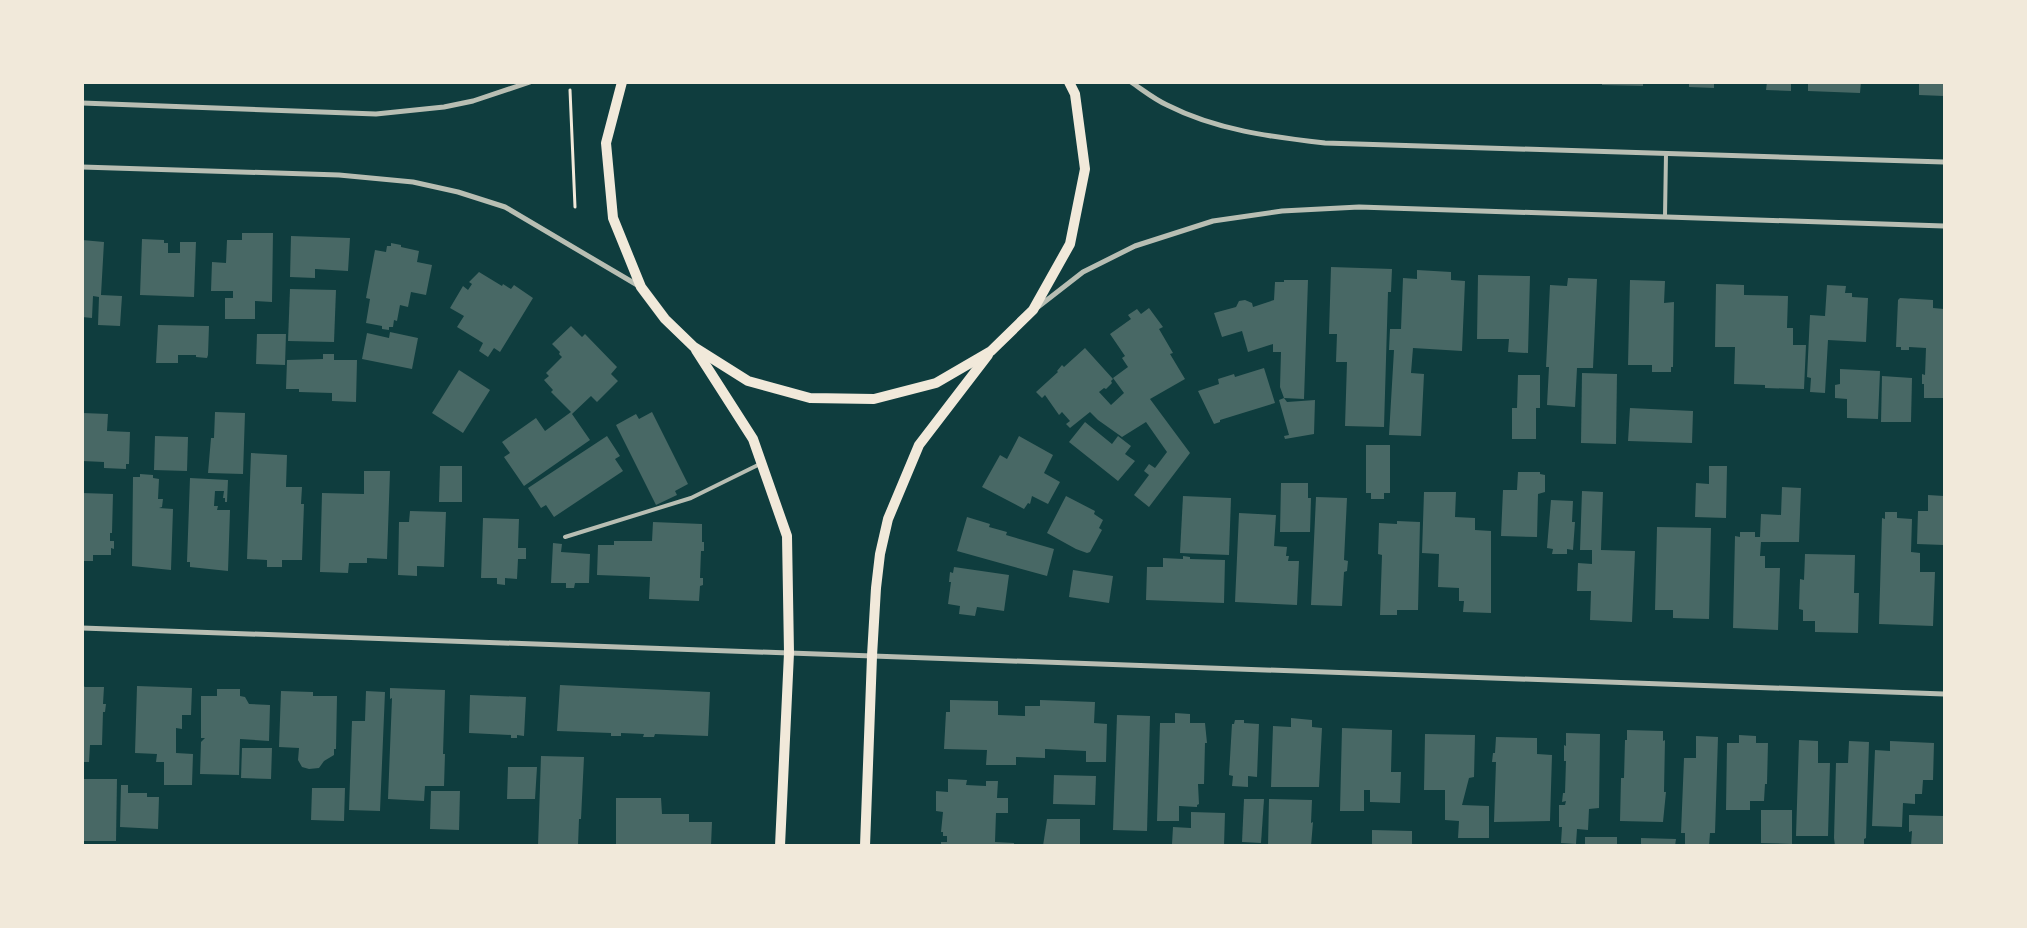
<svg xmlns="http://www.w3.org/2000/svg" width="2027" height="928" viewBox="0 0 2027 928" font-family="'Exo 2',sans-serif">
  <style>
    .building { fill: #486865 }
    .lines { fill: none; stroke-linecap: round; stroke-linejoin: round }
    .path { stroke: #f1e9da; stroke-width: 3 }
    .service { stroke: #b8beb3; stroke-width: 4 }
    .minor { stroke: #b8beb3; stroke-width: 5 }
    .secondary { stroke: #f1e9da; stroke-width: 10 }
  </style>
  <rect width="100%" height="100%" fill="#0f3d3e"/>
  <g class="building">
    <path d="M1602,82H1643V86L1602,85Z"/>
    <path d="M1689,82H1714V88L1689,87Z"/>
    <path d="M1767,82H1791V91L1766,90Z"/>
    <path d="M1808,82H1861L1860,93L1808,91Z"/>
    <path d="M1919,82H1944V96L1919,95Z"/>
    <path d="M242,233H273L272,302L255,301V319H225V298H233V291H211L212,262L226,263L227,240H242Z"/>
    <path d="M291,236L350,238L348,271L315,269V278L290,277Z"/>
    <path d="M142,239L164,240V243H168V253H180V242H196L194,297L140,295Z"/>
    <path d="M82,240L104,242L101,295L122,296L120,326L98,325L99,297L93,296L92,318L82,317Z"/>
    <path d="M391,243L401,245V247L419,251L417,262L432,265L426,295L411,292L408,307L400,305L397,321L394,320L393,327H389V330L382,329V326L366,323L370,299L366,298L375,250L386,252L387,246H391Z"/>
    <path d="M1331,267L1392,269L1391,292H1388L1384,427L1345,426L1347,362H1336L1337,334H1329Z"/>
    <path d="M1417,270L1451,272V280L1465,281L1462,351L1413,348L1411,373L1424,374L1421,436L1389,435L1394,350H1389L1390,329H1401L1403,278L1417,279Z"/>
    <path d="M479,272L502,286L503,284L511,289L514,285L533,298L500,352L494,348L488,357L479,351L483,343L457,327L464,316L450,308L463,286L468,290L472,284L469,282Z"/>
    <path d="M1478,275L1530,276L1528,353L1508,352L1509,339H1477Z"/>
    <path d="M1568,278L1597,279L1593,368H1577L1575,407L1547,405L1549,367H1546L1550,285L1567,286Z"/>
    <path d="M1284,280H1308L1304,399L1284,398L1280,387L1281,352H1273V344L1248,352L1242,331L1222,337L1214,313L1236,307L1239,301L1245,300L1252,303L1253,307L1274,300L1275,282H1284Z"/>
    <path d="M1630,280L1665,281L1664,303L1674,302L1673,367H1671V372H1652V365H1628Z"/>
    <path d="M1716,284L1744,285V295L1788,296L1787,328H1793V345H1806L1804,389L1765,388V385L1734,384L1735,347H1715Z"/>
    <path d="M1827,285L1846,286L1845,293H1852V297L1868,298L1866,342L1828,340L1825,393L1810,392L1811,378L1807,377L1810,315L1825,316Z"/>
    <path d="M290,289L336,290L334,342L288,341Z"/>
    <path d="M1900,298L1933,300V308L1944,309V398H1924V384H1922V374L1925,375L1926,348L1909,347V350H1901V347H1896L1898,300Z"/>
    <path d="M1149,308L1163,327L1159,329L1173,353L1170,354L1185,379L1150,399L1190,453L1149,507L1134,495L1149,475L1144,471L1149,464L1155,468L1167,452L1146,422L1122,437L1098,420L1090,412L1070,428L1066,424L1070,421L1062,412L1059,415L1045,395L1042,398L1036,392L1058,372L1057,371L1062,365L1064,367L1085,348L1113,379L1111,381L1112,383L1106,389L1104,388L1099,392L1111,405L1124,393L1113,378L1128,367L1122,358L1125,356L1110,334L1131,319L1128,315L1137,309L1141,314Z"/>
    <path d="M158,325L209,326L208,355L207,358L196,357V355H178V363H156Z"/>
    <path d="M571,326L582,337L585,334L617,367L611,374L618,381L597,402L591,396L572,414L590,440L524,486L504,457L510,453L502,442L536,418L545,431L571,412L551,392L553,390L544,380L549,376L546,373L562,357L559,354L560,352L552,344Z"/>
    <path d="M390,332L418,338L412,369L362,359L367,333L389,338Z"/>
    <path d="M257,334H286L285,365L256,364Z"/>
    <path d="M323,354H334V360H357L356,402L332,401V393L299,392V389H286L287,360L323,359Z"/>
    <path d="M1264,368L1275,403L1220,420V422L1214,424L1198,391L1219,384L1218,379L1234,374L1235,377Z"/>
    <path d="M1840,369L1880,371L1878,419L1847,418V399L1835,398V385L1840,384Z"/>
    <path d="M459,370L490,390L463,433L432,413Z"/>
    <path d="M1582,373L1617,374L1616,444L1581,443Z"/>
    <path d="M1518,375H1540V408H1536V439H1512V408H1517Z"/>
    <path d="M1882,376L1912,378L1911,422H1881Z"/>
    <path d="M1284,398L1287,402L1315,400L1314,434L1285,439L1284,436L1289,435L1279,400Z"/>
    <path d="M1630,408L1693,411L1692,443L1628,441Z"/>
    <path d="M215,412L245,413L243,474L208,473L211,438H214Z"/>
    <path d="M652,412L688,484L675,491L677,495L656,505L616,425L636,414L639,419Z"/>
    <path d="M83,413L108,414L107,431L130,432L129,464H126V469L104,468V462L82,461Z"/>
    <path d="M1085,422L1112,444L1118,436L1131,446L1125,454L1135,461L1118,481L1069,442Z"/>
    <path d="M155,436L188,437L187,471L154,470Z"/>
    <path d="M607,436L620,456L615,459L623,471L554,517L546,505L541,508L528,488Z"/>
    <path d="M1019,436L1053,455L1044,473L1060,482L1048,504L1032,496L1030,504L1028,503L1024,509L982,487L1000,455L1007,459Z"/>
    <path d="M1366,445H1390V493H1384V499H1371V493H1366Z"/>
    <path d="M251,453L287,455L286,487H302L301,504H304L302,560H282V567H267V560L247,559Z"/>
    <path d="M440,466H462V502H439Z"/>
    <path d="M1709,466H1727L1726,518L1695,517L1696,483L1709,484Z"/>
    <path d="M364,471H390L387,559L367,558V563H349L348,573L320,572L322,493L364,494Z"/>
    <path d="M1518,472H1540V474L1545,475V492L1538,494L1537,537L1501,536L1503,490H1517Z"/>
    <path d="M140,474L153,475V478L159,479L158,499H163L162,507L159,508L173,509L171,570L132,566L133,477H140Z"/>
    <path d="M190,478L228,480L227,502H225V498H223L224,491H215L214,506H218L217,510H230L228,571L190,567V562H187Z"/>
    <path d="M1281,483H1308V498H1311L1310,532H1280Z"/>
    <path d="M1782,487L1801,488L1799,542H1761L1760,556H1765V568H1780L1778,630L1733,628L1735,536L1740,537V532H1755V537H1760L1761,514L1781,515Z"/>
    <path d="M1582,491L1603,492L1601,550L1635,551L1632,622L1590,620L1591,591H1577L1578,563L1592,564V550H1580Z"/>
    <path d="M1424,492H1456L1455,517L1475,518V530L1491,531V613L1463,612L1464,601H1459V588L1438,587L1439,554L1422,553Z"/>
    <path d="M82,493L113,494L112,533H110V541H114V549L111,548V555H93V561H82Z"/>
    <path d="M1928,495L1944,496V545L1917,544L1918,511H1928Z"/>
    <path d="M1066,496L1095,511L1094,514L1103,520L1099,528L1102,530L1090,552L1087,553L1076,549L1047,533Z"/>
    <path d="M1183,496L1231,498L1229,555L1180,553Z"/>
    <path d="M1316,497L1347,498L1344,560L1348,561L1347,571L1344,572L1342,606L1311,605Z"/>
    <path d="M1551,500L1573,501L1572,522H1575L1573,550L1567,549V554H1552L1553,549L1547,548Z"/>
    <path d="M410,511L446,512L444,567L417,566V576L398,575L399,522H409Z"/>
    <path d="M1885,512H1897V518L1912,519L1911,552L1920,553V572H1935L1933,626L1879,624L1882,518L1885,519Z"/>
    <path d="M1239,513L1276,515L1274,546L1287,547L1286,556H1289L1288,561H1299L1297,605L1235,602Z"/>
    <path d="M967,517L990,524L989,527L1007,532L1006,535L1054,549L1047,576L957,551Z"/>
    <path d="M483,518L519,519L518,548H526V559H518L517,579L505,578V585L497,584V578H481Z"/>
    <path d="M1397,521L1420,522L1418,610H1397V615H1380L1382,555L1378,554L1379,523L1397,524Z"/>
    <path d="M653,522L702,524V542H704V551H701L700,578H703V585L700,586L699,601L649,599L650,577L597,575L598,545H614V541H652Z"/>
    <path d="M1657,527L1711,528L1709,619L1673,618V610H1655Z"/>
    <path d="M553,543L562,544L561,552L590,554L589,583H575L574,588H566V583H551Z"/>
    <path d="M1805,554L1855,555L1854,593H1859L1858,633L1815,632V621H1803V610L1799,609L1800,579L1804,580Z"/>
    <path d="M1183,556L1190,557V559L1225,560L1224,603L1146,600L1147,567H1163V558L1183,559Z"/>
    <path d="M954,567L1009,575L1004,611L977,607L975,616L959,614L960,606L948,604L951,582H949L950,572L953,573Z"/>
    <path d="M1073,570L1113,576L1109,603L1069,597Z"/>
    <path d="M82,685L85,687H104L103,704H106L105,712H103L102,745H90L89,762H82Z"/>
    <path d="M560,685L710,692L708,736L655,734L654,737H643L644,734L621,733V736H611V733L557,731Z"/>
    <path d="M137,686L192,688L191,715H182V729L176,728V753L193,754L192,785H164V762H156L157,754L135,753Z"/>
    <path d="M390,688L445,690L443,754H445L444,786H425L424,801L388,799L392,698L390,699Z"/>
    <path d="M217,689H240V696L245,697L249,704L270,705L269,741L240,739L239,775L200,774L201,742L205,738H201V696H217Z"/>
    <path d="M281,691L313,692V696H337L336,749H334V755L324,761L319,768L309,769L302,767L298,760L299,748L279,747Z"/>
    <path d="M366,691L385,692L380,811L349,810L352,721H365Z"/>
    <path d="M470,695L526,697L524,736L517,735V738H511V735L469,733Z"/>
    <path d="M950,700L998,701V715L1025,716V706H1040V700L1095,702L1094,723L1107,724L1106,762H1086V751L1045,749V758L1016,757V765H986L987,750L944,749L946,712H950Z"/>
    <path d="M1175,713L1190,714V723H1205L1207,743H1205L1204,784H1198L1199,804L1197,805V807L1179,806V821H1157L1160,723H1175Z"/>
    <path d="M1117,715L1150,716L1147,831L1113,830Z"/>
    <path d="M1291,718L1312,720V727L1322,728L1319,787H1271L1273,726L1291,727Z"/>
    <path d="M1235,720H1244V723L1259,724L1257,777L1248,776V787L1232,786L1233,776L1229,775L1232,724H1234Z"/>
    <path d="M1342,728L1392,730L1391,772H1401L1400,803L1370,802V790H1364V811H1340Z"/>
    <path d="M1627,730L1663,731V741L1665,740L1664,792H1666L1663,822L1620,821L1621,778H1624L1625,740H1627Z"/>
    <path d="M1566,733L1600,734L1599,808L1589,809L1588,830L1577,829L1576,844L1561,843L1562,827H1559V805H1565L1566,801L1562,802L1563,793H1565L1566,761H1564V745L1566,746Z"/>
    <path d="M1425,734L1475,735L1474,777L1469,778L1462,805L1489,806V838H1458L1459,821L1445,820V790H1424Z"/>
    <path d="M1739,735L1756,736V743H1768L1767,784H1765L1764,801H1750V810H1726L1727,743H1739Z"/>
    <path d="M1696,736L1718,737L1715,833H1710L1709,846H1685V833H1681L1684,758H1696Z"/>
    <path d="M1496,737L1537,738V754L1552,755L1550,821L1494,822L1496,762H1492L1493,753H1495Z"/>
    <path d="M1799,740L1818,741V763H1830L1828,836H1796Z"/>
    <path d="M1849,741L1869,742L1866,838L1864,839V846H1835L1834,838L1836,763H1848Z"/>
    <path d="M1890,741L1934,743L1933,780H1923L1922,794H1915V804L1903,803L1902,827L1872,826L1875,750L1890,751Z"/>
    <path d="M242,748H272L271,779L241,778Z"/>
    <path d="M541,756L584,757L581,819H579L578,846H538Z"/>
    <path d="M508,767H537L535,799H507Z"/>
    <path d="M1054,775L1096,776L1095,805L1053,804Z"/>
    <path d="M84,779H117L116,841H83Z"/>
    <path d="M948,779L967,780L966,785L986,786V781H998L997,798H1008V813H996L995,842L1014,843V846H941V842H947V836H943V832H941L943,812L936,811V791L948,792Z"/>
    <path d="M121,785H128V793H147V797H159L158,829L120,827Z"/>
    <path d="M312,788H345L344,821L311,820Z"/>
    <path d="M431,791H460L459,830L430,829Z"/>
    <path d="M616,798H661L662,814H689V822H712L711,846H616Z"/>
    <path d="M1244,799H1264L1261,843L1242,842Z"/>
    <path d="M1269,799L1312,800L1311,823L1313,822L1311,846H1268Z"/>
    <path d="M1761,810H1792V844L1761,843Z"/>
    <path d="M1191,812L1225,813L1224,846L1172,844L1173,827L1191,828Z"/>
    <path d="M1909,815L1944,816L1943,846H1911L1912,831L1909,832Z"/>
    <path d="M1047,819H1080V846H1043Z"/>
    <path d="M1372,830L1412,831V846H1372Z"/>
    <rect x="1585" y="837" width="32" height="9"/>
    <path d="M1641,838L1676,839L1675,846H1641Z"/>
  </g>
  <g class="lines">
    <path class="path" d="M570,90L575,207"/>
    <g class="service">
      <path d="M1665,216L1666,154"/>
      <path d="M565,537L691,498L762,463"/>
    </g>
    <g class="minor">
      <path d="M1131,82C1143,90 1154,99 1167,105C1216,130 1271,137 1325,143L1944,162"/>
      <path d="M82,103L376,114L444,107L473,101L530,82"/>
      <path d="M82,167L339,175L413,182L458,192L505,207L639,286"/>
      <path d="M1038,307L1083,272L1135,246L1213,221L1282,211L1359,207L1944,226"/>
      <path d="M82,628L1944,694"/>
    </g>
    <g class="secondary">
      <path d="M622,82L606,143L613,218L641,287L665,319L694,347L748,381L810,398L874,399L936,383L991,351L1033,310L1070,244L1085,169L1075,94L1069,82"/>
      <path d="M696,350L753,439L787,536L789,653L780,846"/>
      <path d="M865,846L872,656L876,588L880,554L888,519L919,445L988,355"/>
    </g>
  </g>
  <rect width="2027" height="928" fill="none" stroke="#f1e9da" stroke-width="168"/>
</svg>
